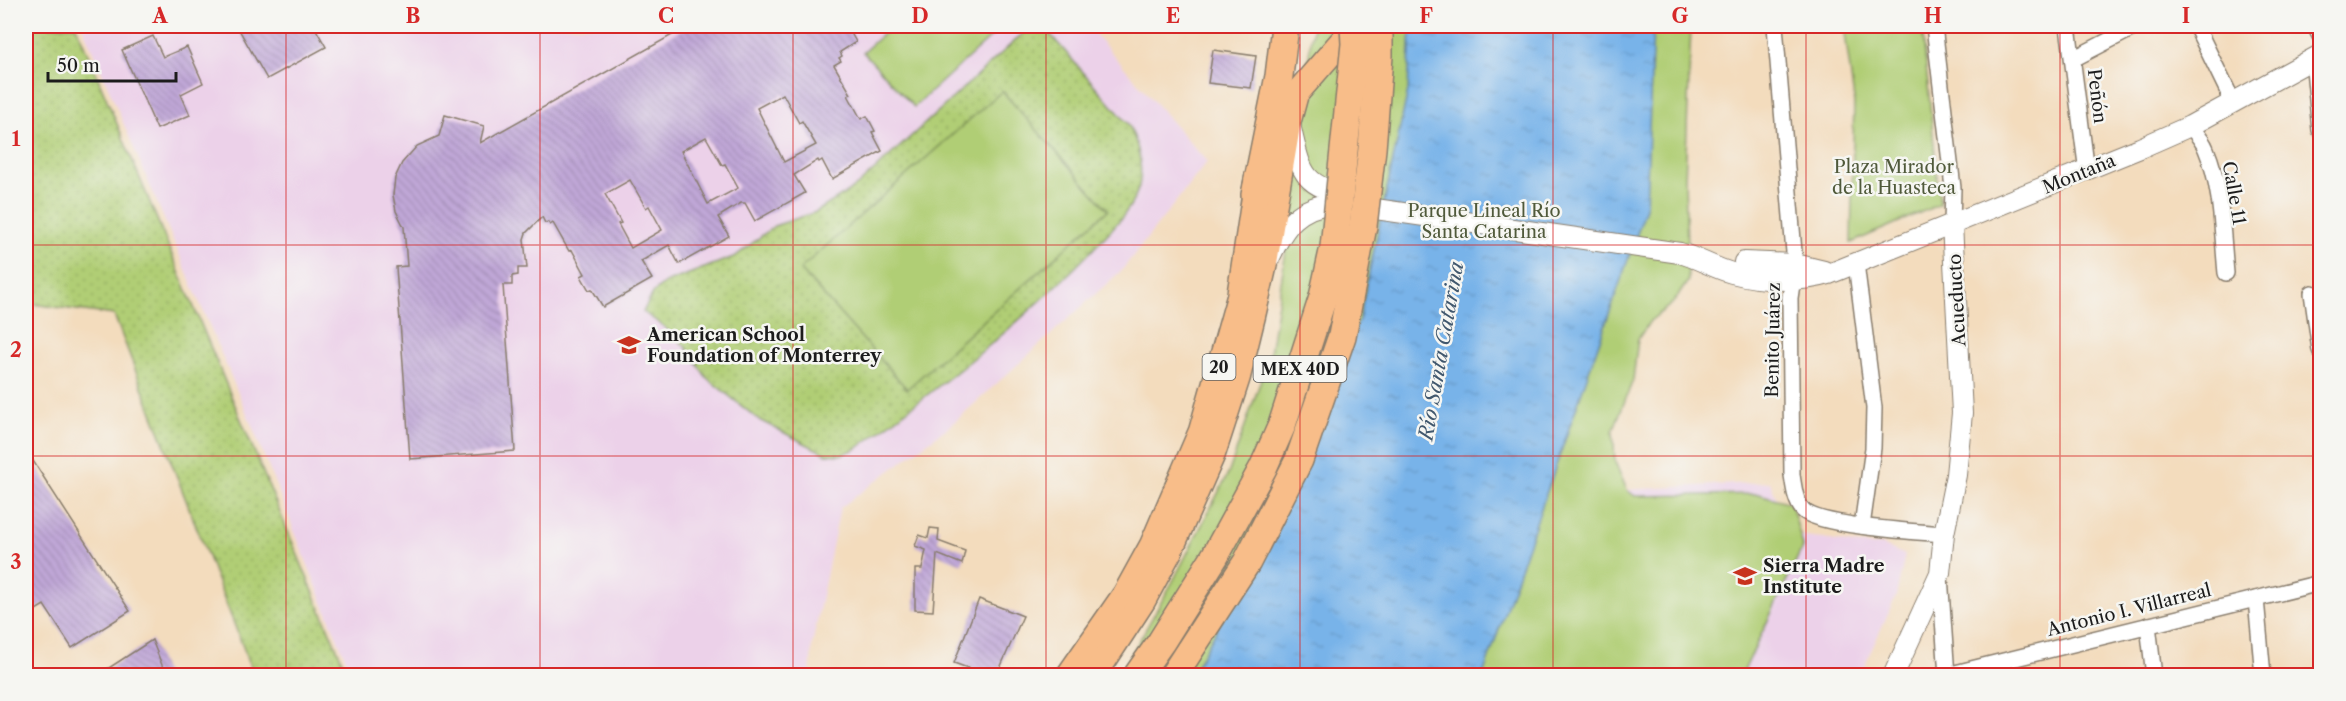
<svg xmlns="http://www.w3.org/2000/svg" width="2346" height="701" viewBox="0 0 2346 701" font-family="'Libre Caslon Text',serif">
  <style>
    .built { fill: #ecd1e9 }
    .grass { fill: url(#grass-dots); stroke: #667548; stroke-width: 1.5 }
    .green { fill: #b0ce75; stroke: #667548; stroke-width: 1.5 }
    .water { fill: url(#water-ripples); stroke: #4a6882; stroke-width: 1.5 }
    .building { fill: url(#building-back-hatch); fill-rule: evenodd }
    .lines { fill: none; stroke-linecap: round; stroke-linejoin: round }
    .minor-casing { stroke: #887c6c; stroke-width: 18 }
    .tertiary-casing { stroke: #887c6c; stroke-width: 22 }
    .primary-casing { stroke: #887c6c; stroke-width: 27 }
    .motorway-casing { stroke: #887c6c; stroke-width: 30 }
    .minor { stroke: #fff; stroke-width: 15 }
    .tertiary { stroke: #fff; stroke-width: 20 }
    .primary { stroke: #f8bd89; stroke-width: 24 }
    .motorway { stroke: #f8bd89; stroke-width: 27 }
    .motorway-bridge-casing { stroke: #887c6c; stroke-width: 30; stroke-linecap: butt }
    .motorway-bridge { stroke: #f8bd89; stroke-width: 27 }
    .grid { fill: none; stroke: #d62828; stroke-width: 1.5; stroke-opacity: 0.55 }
    .labels { text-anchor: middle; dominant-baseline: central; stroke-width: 5; stroke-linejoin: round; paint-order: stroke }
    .shield { fill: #f6f6f2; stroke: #5d5d5c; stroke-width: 1.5 }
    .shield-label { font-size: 16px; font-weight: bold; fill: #1c1c1c }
    .street-label { font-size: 18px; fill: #1c1c1c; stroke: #f6f6f2 }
    .park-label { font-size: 18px; fill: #505a3b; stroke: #f6f6f2 }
    .poi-label { font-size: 18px; font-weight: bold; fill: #1c1c1c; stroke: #f6f6f2; text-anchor: start }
    .water-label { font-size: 20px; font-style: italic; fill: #41586e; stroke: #f6f6f2 }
    .neatline { fill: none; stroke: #d62828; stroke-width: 2 }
    .grid-label { font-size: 20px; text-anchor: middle; font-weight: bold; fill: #d62828 }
  </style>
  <defs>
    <pattern id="grass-dots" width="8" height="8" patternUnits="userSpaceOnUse" patternTransform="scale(1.5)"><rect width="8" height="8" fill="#b0ce75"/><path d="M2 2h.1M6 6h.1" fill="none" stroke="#97b065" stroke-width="1.8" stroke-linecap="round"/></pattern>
    <pattern id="water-ripples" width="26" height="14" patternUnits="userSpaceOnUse" patternTransform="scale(1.5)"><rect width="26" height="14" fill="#78b3e9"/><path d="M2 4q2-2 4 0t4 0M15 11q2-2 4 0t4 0" fill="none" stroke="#6799c7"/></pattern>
    <pattern id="building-back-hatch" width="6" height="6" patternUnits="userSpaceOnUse" patternTransform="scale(1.5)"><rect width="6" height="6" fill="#c0a7d7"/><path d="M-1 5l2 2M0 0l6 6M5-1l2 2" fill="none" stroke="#a48fb8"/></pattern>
  </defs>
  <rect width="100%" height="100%" fill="#f6f6f2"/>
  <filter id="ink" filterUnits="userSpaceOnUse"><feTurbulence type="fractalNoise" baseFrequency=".0167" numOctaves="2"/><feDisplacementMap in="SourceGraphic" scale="12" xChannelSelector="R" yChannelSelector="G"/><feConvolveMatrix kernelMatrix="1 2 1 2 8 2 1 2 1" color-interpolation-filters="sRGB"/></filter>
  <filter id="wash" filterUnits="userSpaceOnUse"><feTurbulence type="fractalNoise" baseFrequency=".008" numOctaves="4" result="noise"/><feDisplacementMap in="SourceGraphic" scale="24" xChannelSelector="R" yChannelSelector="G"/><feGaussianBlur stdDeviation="1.35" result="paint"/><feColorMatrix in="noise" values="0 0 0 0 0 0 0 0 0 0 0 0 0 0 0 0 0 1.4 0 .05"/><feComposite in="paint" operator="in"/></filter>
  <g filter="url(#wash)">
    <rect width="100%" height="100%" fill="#f3dcbd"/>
    <g class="built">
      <path d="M82,26H1088L1207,162L1122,270L951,425L840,508L812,645L810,675H352L250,421Z"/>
      <path d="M1770,482L1775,495L1800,535L1859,545H1882L1905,555L1896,596L1860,675L1550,676L1622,490Z"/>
    </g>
    <g class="grass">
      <path d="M26,26H76L348,675H254L114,315L26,303Z"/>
      <path d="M1031,26H1043L1129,125C1138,144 1144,164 1139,186C1133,209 1112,229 1097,245C1025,322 940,386 856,449L840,455L826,454L759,420L707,378L685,346L662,325L643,312L653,293L665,283L736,256L774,226L816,212L857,186Z"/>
    </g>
    <g class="green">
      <path d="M892,26H1003L914,107L863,52Z"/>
      <path d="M1313,26H1691L1685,181L1688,281L1674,302L1650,321L1638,339L1633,380L1613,431L1615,462L1627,490L1635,496L1759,494L1791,503L1803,546L1742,675L1119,676L1172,583L1229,472L1270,354L1289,231L1295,153Z"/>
      <path d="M1844,26H1922L1940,204L1851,243L1854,99Z"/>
      <path d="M1002,91L1108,210L907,389L800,269Z"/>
    </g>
    <path class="water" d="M1411,26H1653L1646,208L1483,675L1191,676L1275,524L1359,320L1408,90Z"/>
    <g id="blocks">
      <g class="building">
        <path d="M237,26H314L326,47L267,79Z"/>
        <path d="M688,26H847L856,42L840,52L842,56L839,58L841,61L834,65L851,94L848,95L861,119L867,116L875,131L872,132L882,151L832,179L822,160L819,162L818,160L794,175L805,193L755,221L745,203H741L718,217L729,236L679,264L669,245L645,259L641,261L652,279L603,307L592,289L589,290L581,276L585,274L572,250L569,251L553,223L550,225L548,222L545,223L542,217L526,233L524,239L527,268H518V275L512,276V285H503L515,451L410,459L396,267L407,266L404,227L396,211L393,195L395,178L402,163L417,146L439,136L445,115L484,126L480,143ZM783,94L799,123L802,121L816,145L784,162L757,108ZM706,137L722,165L725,164L738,188L708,204L681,151ZM630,180L646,208L649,206L662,230L631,248L618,224L621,223L605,194Z"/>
        <path d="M153,36L163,57L187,47L203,83L181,94L190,115L157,129L122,50Z"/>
        <path d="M1213,50L1256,56L1251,88L1208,83Z"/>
        <path d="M26,450L130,611L72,648L44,605L26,616Z"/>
        <path d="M930,528L939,529L938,541L965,551L962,564L937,554L933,611L915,610V569H922L926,550L915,546L919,535L928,538Z"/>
        <path d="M979,599L1023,616L997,675H987L954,663Z"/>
        <path d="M152,640L166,675H98Z"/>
      </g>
    </g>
  </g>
  <g filter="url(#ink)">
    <use href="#blocks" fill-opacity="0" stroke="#887c6c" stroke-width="1.5"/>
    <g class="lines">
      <g class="minor-casing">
        <g id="minor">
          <path d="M1775,26L1795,264L1790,298L1792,475C1794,487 1795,501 1803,510C1818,526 1918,532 1944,534"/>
          <path d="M1934,26L1953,188L1952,224"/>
          <path d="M2068,26L2087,172"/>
          <path d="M2196,26L2233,102"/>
          <path d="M2315,26L2320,36"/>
          <path d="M2073,59L2137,26"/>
          <path d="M2313,59L2320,130"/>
          <path d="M2190,126C2196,133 2203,141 2206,149C2222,187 2222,232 2226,273"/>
          <path d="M1856,263L1874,408L1873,448L1862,526"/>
          <path d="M2312,293L2320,350"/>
          <path d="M1940,576L1947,676"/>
          <path d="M2256,599L2263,676"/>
          <path d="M2148,625L2154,676"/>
          <path d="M1947,675L2320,583"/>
        </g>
      </g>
      <g class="tertiary-casing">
        <g id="tertiary">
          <path d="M1290,125C1301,169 1300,188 1352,195"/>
          <path d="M1270,257C1285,225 1298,207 1334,203L1680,253C1698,258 1714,268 1732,273C1762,281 1800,283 1829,274L2140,148L2190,126L2320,55"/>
          <path d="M1744,262L1795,264L1824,271"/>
          <path d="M1893,676L1940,573L1944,534L1956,475L1962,413L1952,224"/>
        </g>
      </g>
      <g class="primary-casing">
        <g id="primary">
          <path d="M1068,676L1125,594L1152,545L1201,431L1239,297L1257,177"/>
          <path d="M1094,676L1143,601L1171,549L1213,454L1238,377L1253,316L1264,268L1289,120L1296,94L1355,26"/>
        </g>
      </g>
      <g class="motorway-casing">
        <path id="motorway" d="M1255,195L1279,76L1285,26"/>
      </g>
      <use href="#minor" class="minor"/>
      <use href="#tertiary" class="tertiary"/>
      <use href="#primary" class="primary"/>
      <use href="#motorway" class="motorway"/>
      <g class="motorway-bridge-casing">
        <g id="motorway-bridge">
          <path d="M1137,676L1161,642L1215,556L1263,468L1282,425L1323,297L1334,247L1355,44L1354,26"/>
          <path d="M1173,676L1247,562L1299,460L1342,336L1363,226L1372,149L1379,56V26"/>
        </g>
      </g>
      <use href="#motorway-bridge" class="motorway-bridge"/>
    </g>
  </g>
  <path class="grid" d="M286,26V676M540,26V676M793,26V676M1046,26V676M1300,26V676M1553,26V676M1806,26V676M2060,26V676M26,245H2320M26,456H2320"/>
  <defs>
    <g id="school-bare" transform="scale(1.8)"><path d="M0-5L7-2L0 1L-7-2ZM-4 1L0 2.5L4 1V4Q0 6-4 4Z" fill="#c8321e" stroke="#f6f6f2" stroke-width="2.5" paint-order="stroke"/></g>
  </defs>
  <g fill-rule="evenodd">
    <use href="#school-bare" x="629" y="345"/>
    <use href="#school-bare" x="1745" y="576"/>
  </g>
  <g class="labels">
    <g class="shield">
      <rect x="1202.5" y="354" width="33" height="26" rx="4.5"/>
      <rect x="1253.5" y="356" width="93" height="26" rx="4.5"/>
    </g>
    <g class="shield-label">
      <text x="1219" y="367">20</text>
      <text x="1300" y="369">MEX 40D</text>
    </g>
    <g class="street-label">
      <text transform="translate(2097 96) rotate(83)">Peñón</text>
      <text transform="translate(2079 174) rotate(-22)">Montaña</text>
      <text transform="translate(2234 193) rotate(80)">Calle 11</text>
      <text transform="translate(1957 300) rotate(-93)">Acueducto</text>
      <text transform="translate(1773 340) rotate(-89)">Benito Juárez</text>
      <text transform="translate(2129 610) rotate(-14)">Antonio I. Villarreal</text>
    </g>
    <g class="park-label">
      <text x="1894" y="167">Plaza Mirador<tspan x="1894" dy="21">de la Huasteca</tspan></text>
      <text x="1484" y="211">Parque Lineal Río<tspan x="1484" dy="21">Santa Catarina</tspan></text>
    </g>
    <g class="poi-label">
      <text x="647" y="335">American School<tspan x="647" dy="21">Foundation of Monterrey</tspan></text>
      <text x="1763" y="566">Sierra Madre<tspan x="1763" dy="21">Institute</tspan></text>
    </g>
    <g class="water-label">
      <text transform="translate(1441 351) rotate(-80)">Río Santa Catarina</text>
    </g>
  </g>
  <rect width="2346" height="701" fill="none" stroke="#f6f6f2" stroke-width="66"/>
  <path d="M48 72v9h128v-9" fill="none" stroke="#1c1c1c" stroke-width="3"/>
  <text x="57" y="72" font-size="18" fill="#1c1c1c" stroke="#f6f6f2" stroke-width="4.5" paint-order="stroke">50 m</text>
  <rect x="33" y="33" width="2280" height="635" class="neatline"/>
  <g class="grid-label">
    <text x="160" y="23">A</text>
    <text x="413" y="23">B</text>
    <text x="666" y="23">C</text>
    <text x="920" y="23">D</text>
    <text x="1173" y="23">E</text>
    <text x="1426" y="23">F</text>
    <text x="1680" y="23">G</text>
    <text x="1933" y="23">H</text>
    <text x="2186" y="23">I</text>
    <text x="16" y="146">1</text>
    <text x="16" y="357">2</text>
    <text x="16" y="569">3</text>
  </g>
</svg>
